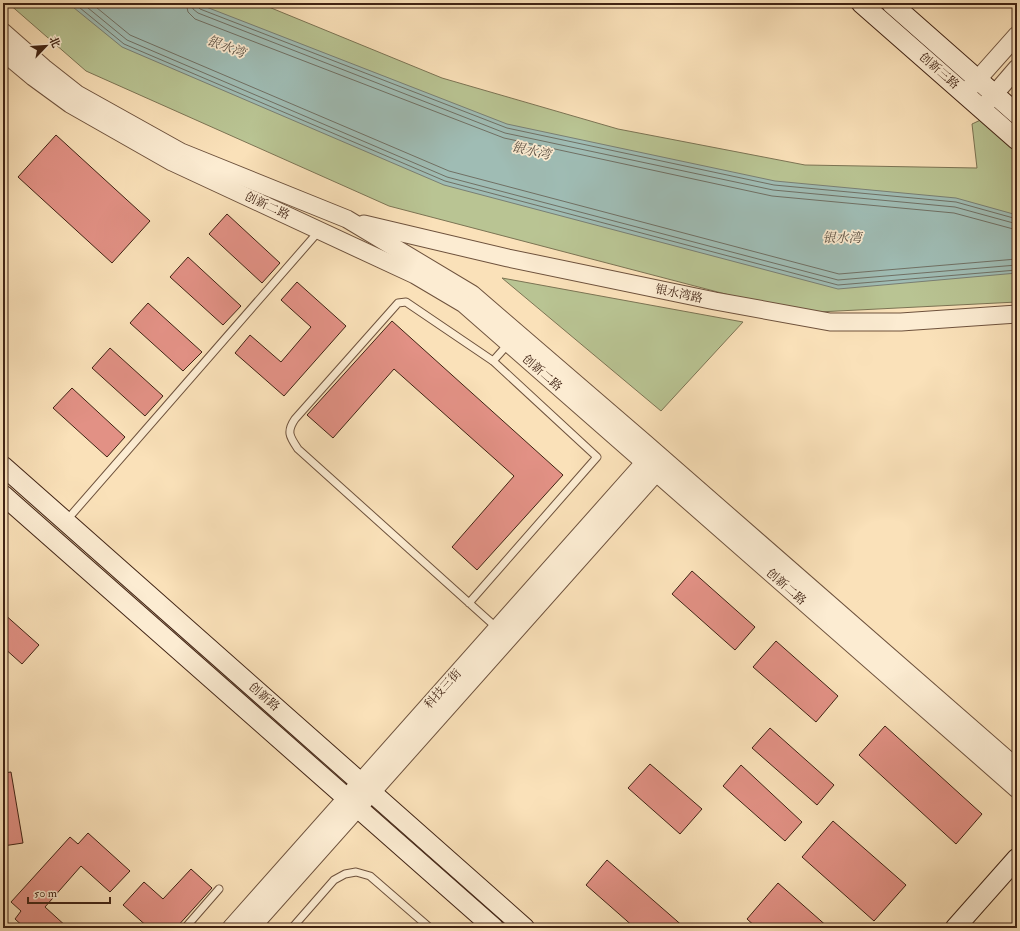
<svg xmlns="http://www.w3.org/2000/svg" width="1020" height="931" viewBox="0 0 1020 931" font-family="'IM FELL Double Pica','Noto Serif SC',serif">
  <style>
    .green { fill: #b9c493; stroke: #7c7454 }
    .water { fill: #9fbcb4; stroke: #797f74 }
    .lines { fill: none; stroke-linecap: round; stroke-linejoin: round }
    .shore { stroke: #707064; stroke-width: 1 }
    .building { fill: #e29185; stroke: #402314 }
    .service-casing { stroke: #6e523d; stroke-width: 9 }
    .tertiary-casing { stroke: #6e523d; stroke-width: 19 }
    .secondary-casing { stroke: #402314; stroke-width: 21 }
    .service { stroke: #fcecd2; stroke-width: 7 }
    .tertiary { stroke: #fcecd2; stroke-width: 17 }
    .secondary { stroke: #fcecd2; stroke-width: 19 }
    .labels { text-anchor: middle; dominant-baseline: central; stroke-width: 3.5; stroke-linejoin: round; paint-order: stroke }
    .street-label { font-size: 12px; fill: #402314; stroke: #fcecd2 }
    .water-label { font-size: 13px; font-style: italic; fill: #5c5144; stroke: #fcecd2 }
  </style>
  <rect width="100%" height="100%" fill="#fae1b9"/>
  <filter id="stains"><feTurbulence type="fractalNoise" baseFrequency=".005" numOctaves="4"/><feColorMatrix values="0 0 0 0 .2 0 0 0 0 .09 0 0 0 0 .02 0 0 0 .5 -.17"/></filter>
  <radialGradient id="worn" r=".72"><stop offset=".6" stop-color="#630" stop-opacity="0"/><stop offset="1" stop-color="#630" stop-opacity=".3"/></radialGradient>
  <g class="green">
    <path d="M8,3H259L442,78L618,129L805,165L977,168L972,124L1017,103V302L798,313L389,206L86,71Z"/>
    <path d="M502,278L743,322L661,411Z"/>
  </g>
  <path class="water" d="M68,3H196L507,124L775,181L956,198L1017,215V273L838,289L444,185L122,47Z"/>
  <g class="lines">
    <g class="shore">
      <path d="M74,3L124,44L445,181L838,285L1017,270"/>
      <path d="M82,3L127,40L447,177L838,280L1017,265"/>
      <path d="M91,3L130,35L449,171L839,274L1017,259"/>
      <path d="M186,3L188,12L195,19L504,138L772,196L954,213L1017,230"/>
      <path d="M192,3L193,9L198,13L505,133L773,190L955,207L1017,224"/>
      <path d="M197,3V6L200,9L507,128L774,185L956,202L1017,219"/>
    </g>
  </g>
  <g class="building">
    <path d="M56,135L150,221L112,263L18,177Z"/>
    <path d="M227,214L280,263L262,283L209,234Z"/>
    <path d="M188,257L241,306L223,325L170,277Z"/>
    <path d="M297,282L346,326L284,396L235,353L250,335L281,362L311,327L281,300Z"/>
    <path d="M148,303L202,352L183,371L130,323Z"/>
    <path d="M392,321L563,475L477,570L452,547L514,476L394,369L333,438L307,415Z"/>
    <path d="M110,348L163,396L145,416L92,368Z"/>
    <path d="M72,388L125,437L107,457L53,408Z"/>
    <path d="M692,571L755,627L735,650L672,594Z"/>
    <path d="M3,613L39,645L22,664L3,647Z"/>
    <path d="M776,641L838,696L816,722L753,667Z"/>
    <path d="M885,726L982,814L956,844L859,755Z"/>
    <path d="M770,728L834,785L817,805L752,748Z"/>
    <path d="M650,764L702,809L680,834L628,788Z"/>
    <path d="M741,765L802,822L785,841L723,786Z"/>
    <path d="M11,772L23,843L3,846V773Z"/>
    <path d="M833,821L906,885L874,921L802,857Z"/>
    <path d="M88,833L130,871L110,892L81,866L45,907L68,928H25L15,919L21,911L11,902L70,837L78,844Z"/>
    <path d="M607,860L685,928H635L586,885Z"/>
    <path d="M191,869L212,888L176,928H149L123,905L144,882L163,899Z"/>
    <path d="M778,883L829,928H757L747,919Z"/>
  </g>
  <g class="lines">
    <g class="service-casing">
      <g id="service">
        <path d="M493,361L509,343"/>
        <path d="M66,521L319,231"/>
        <path d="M469,603L597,457L493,361L406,302L398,303L295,419C286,432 290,437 298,449L497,628"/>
        <path d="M185,928L219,889"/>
        <path d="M292,928L334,880L345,874L356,872L370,876L430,928"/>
      </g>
    </g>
    <g class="tertiary-casing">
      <g id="tertiary">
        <path d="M3,32L44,68L77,94L181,152L347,219L472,294L645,443L1017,768"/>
        <path d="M3,52L33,77L70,104L172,162L415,275L464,304L1017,789"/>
        <path d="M969,89L1017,35"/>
        <path d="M986,104L1017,68"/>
        <path d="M364,224L508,258L715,301L830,322H901L1017,314"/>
        <path d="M231,928L652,454"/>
        <path d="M251,928L663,465"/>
      </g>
    </g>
    <g class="secondary-casing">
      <g id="secondary">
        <path d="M861,3L1017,140"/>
        <path d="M891,3L1017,114"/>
        <path d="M3,466L525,928"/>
        <path d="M3,495L494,928"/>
        <path d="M955,928L1017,858"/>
      </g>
    </g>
    <use href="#service" class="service"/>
    <use href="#tertiary" class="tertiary"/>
    <use href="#secondary" class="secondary"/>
  </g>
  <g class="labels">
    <g class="street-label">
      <text transform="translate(939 71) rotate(41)">创新三路</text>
      <text transform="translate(267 206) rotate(25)">创新二路</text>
      <text transform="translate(679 294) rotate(12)">银水湾路</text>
      <text transform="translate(542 373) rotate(41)">创新二路</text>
      <text transform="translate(786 587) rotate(41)">创新二路</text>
      <text transform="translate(443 689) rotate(-48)">科技三街</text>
      <text transform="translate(264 697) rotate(41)">创新路</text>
    </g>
    <g class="water-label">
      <text transform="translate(226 47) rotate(21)">银水湾</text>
      <text transform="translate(531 151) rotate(13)">银水湾</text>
      <text x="842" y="238">银水湾</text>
    </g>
  </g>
  <rect width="1020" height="931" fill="none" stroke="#fae1b9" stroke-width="16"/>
  <rect x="4" y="4" width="1012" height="923" fill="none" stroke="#402314" stroke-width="2"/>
  <rect x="8" y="8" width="1004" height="915" fill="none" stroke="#402314"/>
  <g transform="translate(46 46) rotate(65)" stroke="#fcecd2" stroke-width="3" paint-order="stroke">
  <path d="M0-3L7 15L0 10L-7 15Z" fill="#402314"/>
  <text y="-6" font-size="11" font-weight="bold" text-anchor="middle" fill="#402314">北</text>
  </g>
  <path d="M28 897v6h82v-6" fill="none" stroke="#402314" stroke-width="2"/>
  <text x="34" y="897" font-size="12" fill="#402314" stroke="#fcecd2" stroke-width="3" paint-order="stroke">50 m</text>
  <rect width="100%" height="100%" filter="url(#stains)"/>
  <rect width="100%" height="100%" fill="url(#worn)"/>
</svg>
